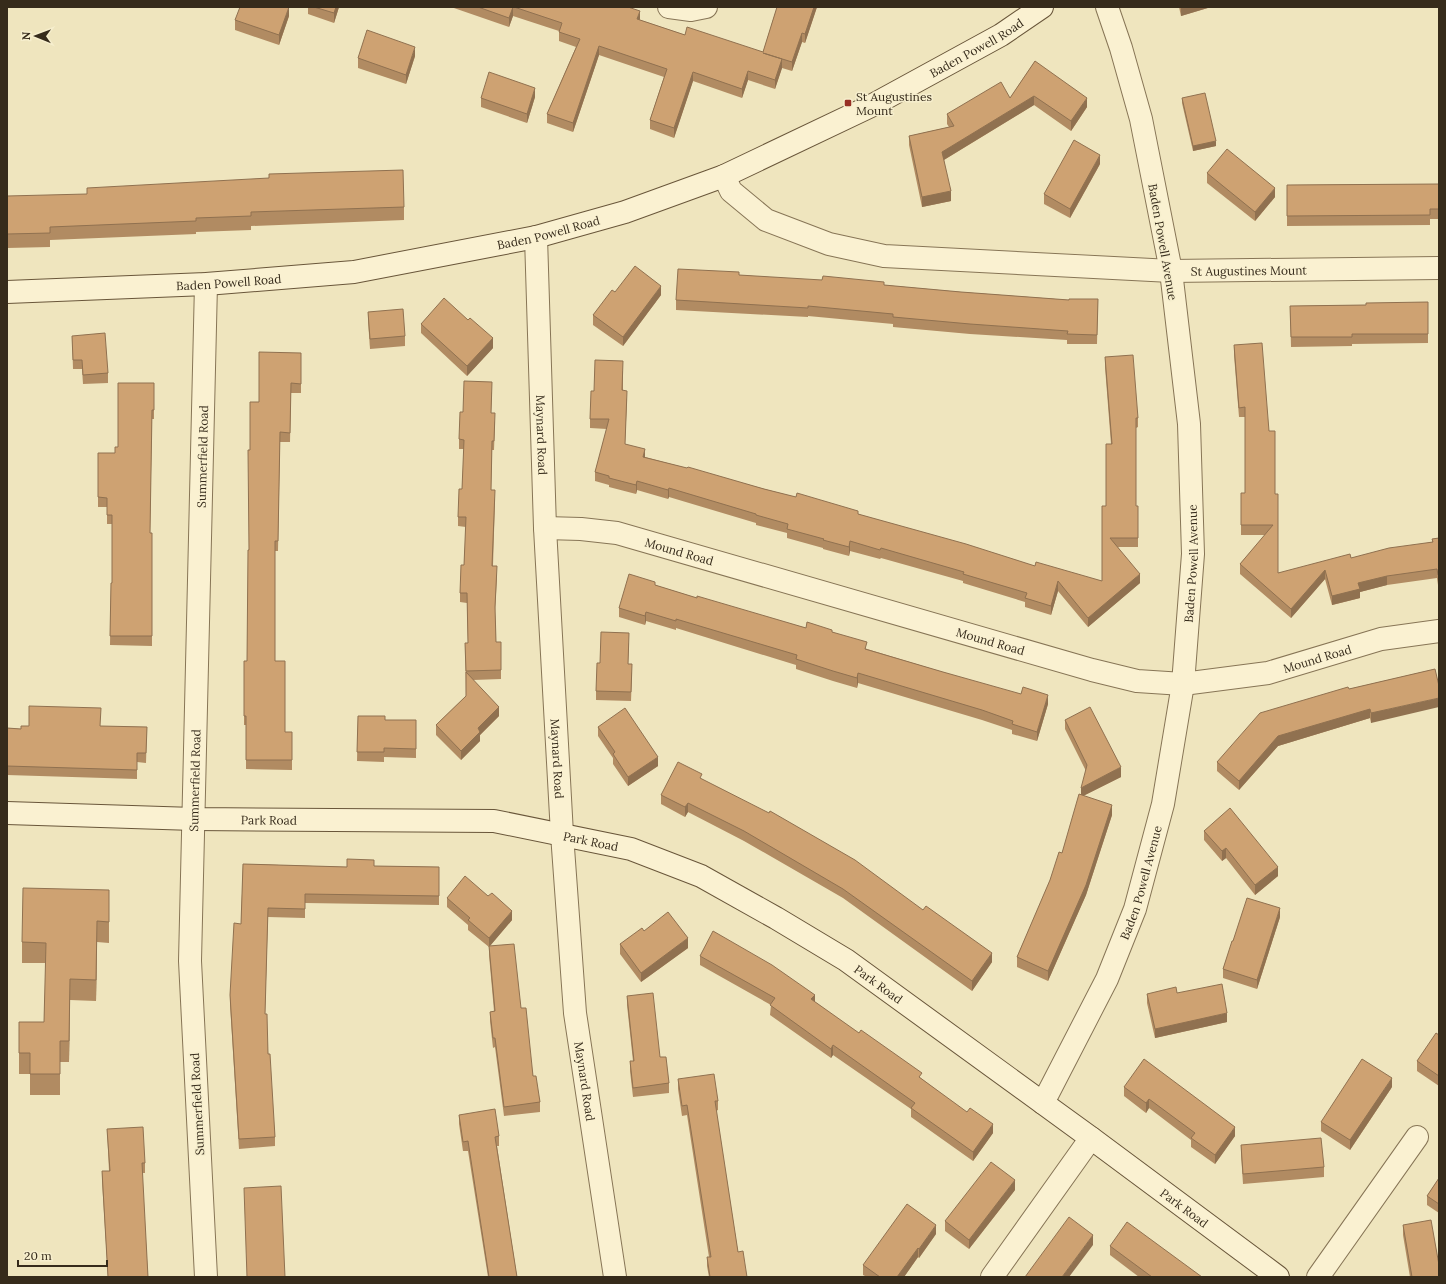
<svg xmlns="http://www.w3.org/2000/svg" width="1446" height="1284" viewBox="0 0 1446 1284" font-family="Lora,serif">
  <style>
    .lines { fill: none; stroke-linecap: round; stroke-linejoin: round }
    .street-casing { stroke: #877556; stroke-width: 24 }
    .secondary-casing { stroke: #69563a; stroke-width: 24 }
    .street { stroke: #faf1d1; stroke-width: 22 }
    .secondary { stroke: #faf1d1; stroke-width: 22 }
    .wall { fill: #b18b62 }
    .shaded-wall { fill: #907150 }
    .building { fill: #cea272; stroke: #907150 }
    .poi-dot { fill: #983025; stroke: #f6eecd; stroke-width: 1.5 }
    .labels { text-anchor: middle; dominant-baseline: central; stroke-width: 3; stroke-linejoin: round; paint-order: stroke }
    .street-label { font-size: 12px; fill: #362b1b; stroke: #f6eecd }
    .poi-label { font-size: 12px; fill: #362b1b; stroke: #f6eecd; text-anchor: start }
  </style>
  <rect width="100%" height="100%" fill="#efe5be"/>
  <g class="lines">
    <g class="street-casing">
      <g id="street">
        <path d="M669,7L691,10L706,7"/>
        <path id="s1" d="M724,176L731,191L766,220L829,244L884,256L1171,271L1439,268"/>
        <path id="s2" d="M536,237L545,528L562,834L575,1013L615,1277"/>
        <path id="s3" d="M545,528L581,529L617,533L1092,670L1137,681L1183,684L1268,673L1381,639L1439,631"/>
        <path id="s4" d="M1043,1103L1107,979L1135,909L1163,804L1183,684L1193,554L1189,424L1171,271L1141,119L1121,48L1107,7"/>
        <path id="s5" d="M206,1277L190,961L206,284"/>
        <path d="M992,1277L1091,1138"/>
        <path d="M1318,1277L1417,1137"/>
      </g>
    </g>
    <g class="secondary-casing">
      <g id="secondary">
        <path id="s6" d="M7,292L206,284L354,272L536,237L625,212L724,176L871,106L1001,35L1042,7"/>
        <path id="s7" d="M7,813L194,819L494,821L631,849L701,876L776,918L846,960L1091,1138L1278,1277"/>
      </g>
    </g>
    <use href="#street" class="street"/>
    <use href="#secondary" class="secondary"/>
  </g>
  <g class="wall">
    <path d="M308,7H339L334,23L308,14Z"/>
    <path d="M451,7H628L640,20L685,35L763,52L777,7H817L805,43L802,42L792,71L782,68L775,89L748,80L742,98L693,81L674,138L650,129V120L664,77L599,55L573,132L547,123V114L576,47L559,41V31L513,16L509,27Z"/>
    <path d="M1179,7H1211L1181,16Z"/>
    <path d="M289,16L279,45L235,30V20Z"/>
    <path d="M415,56L406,84L358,68V58Z"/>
    <path d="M1035,61L1087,107L1071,131L1034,105L944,160L951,201L922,207L909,145V136L949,127L947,124V114L1010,98Z"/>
    <path d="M535,97L527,123L481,107V98Z"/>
    <path d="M1182,98L1216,146L1193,151L1182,103Z"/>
    <path d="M1100,164L1070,218L1044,204V194Z"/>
    <path d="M1207,173L1275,197L1255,221L1207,183Z"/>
    <path d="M1439,178V219H1430V225L1287,226V185L1439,184Z"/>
    <path d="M7,196L404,207V220L251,226V230L196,232V234L50,240V247L7,248Z"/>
    <path d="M739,275L884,285L961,292L1069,300L1098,299L1097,344H1067V340L970,334L893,327V324L808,316V317L676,310V300Z"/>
    <path d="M615,292L661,295L623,346L593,325V315Z"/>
    <path d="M1428,302V343L1352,344V346L1291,347L1290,306L1366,305Z"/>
    <path d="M368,312L405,336V346L370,349L368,321Z"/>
    <path d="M468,320L493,348L467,376L421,333V324Z"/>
    <path d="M72,336L108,373V383L83,384L82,369H73Z"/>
    <path d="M1234,345L1269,431L1275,494L1278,573L1432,542V539L1439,538V584L1438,585L1437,578L1387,585L1360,592V598L1332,605L1325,579L1291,618L1240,574V564L1265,535H1241V493H1245V417H1239L1234,355Z"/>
    <path d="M301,353V393H291L290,442H280L278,551H275V661L285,732H292V770L246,769V725H244V661H247L249,550L250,450L259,402Z"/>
    <path d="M1105,357L1138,418V427L1136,428V506H1138V547H1118L1140,583L1088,627L1058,591L1051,615L1025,607V602L963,583V581L881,558L880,559L850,551L849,556L823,549V548L787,538V533L756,525V523L669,497L668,499L637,490L636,494L609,487V485L595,481V472L607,429L590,428V419L594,391L623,371V390L627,400L625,444L645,457L858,514L1035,566L1102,581L1106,506L1111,444L1105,367Z"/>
    <path d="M154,383V419H152L150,533H152V646L110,645L111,583H112V524H107V507H98V453H115L118,447Z"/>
    <path d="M492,392L491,413L495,423L494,450H492L491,490L495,500L493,566L497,576L495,612L496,642H501V679L473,680L499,716L480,735V741L461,760L436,735V725L466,696L465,643H468L467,603L460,602V593L464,565L466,527L458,526V517L462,489L464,449H459V439L463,412Z"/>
    <path d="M655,585L697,598L806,628L832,632L867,649L1048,704L1037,741L1012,734V730L982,720L858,683L857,688L833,681L796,669V665L676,628V630L646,621L645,625L619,617V608Z"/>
    <path d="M629,643L628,664L632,674L631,701L596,700V691L600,663Z"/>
    <path d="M1435,669L1371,723L1370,718L1278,746L1239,790L1217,771V762L1349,689Z"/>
    <path d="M358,716L385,720H416V758L384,757V762L357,761Z"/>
    <path d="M1065,720L1121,777L1083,796L1112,815L1086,895L1048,981L1017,967V957L1062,853L1081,795L1086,771L1065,729Z"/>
    <path d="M29,726L147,727L146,763L137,762V779L7,775V728L21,729Z"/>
    <path d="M598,727L658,766L628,786L613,764V758L598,736Z"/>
    <path d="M702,779L992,962L972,991L843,898L744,841L688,812L685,817L661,804V795Z"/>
    <path d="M1204,831L1278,876L1255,895L1226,858L1222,861L1204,840Z"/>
    <path d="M243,864L347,867L374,866L439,867V905L305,903V918L268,917L265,1014L275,1137V1146L239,1149L230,1004V995L241,924Z"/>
    <path d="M447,898L512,920L490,946L521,1008L533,1076L540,1102V1112L504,1116L495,1047L493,1048L490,1021V1012L494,1011L489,955V947L468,930V925L447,907Z"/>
    <path d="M109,911V943L97,942L96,1001L70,1000L69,1062H60V1095H30V1074H19V1053L44,1022L46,963H22V942Z"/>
    <path d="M1280,917L1257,989L1223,978V969L1233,941Z"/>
    <path d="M644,931L688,948L641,982L620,954V944Z"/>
    <path d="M700,956L815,1002L922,1079L993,1133L973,1161L911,1117V1109L833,1055L831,1058L770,1015L771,1005L700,965Z"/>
    <path d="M1177,993L1227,1022L1155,1038L1147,1003V994Z"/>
    <path d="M627,996L660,1057L669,1083V1093L633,1097L630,1071V1061H633L627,1005Z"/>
    <path d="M1439,1035V1086L1417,1071V1061Z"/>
    <path d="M678,1079L718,1101V1110L716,1111L738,1252L747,1277H709L707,1266V1257H709L687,1115L682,1116L678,1089Z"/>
    <path d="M1124,1087L1235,1136L1215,1164L1191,1147V1140L1149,1108L1146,1113L1124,1096Z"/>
    <path d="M1392,1087L1350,1150L1321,1131V1122Z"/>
    <path d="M459,1115L499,1136V1146H497L517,1277H488L468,1151H463L459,1124Z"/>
    <path d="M107,1129L145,1163V1173H142L148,1277H108L102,1181V1171H109Z"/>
    <path d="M1241,1145L1324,1167V1177L1243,1184L1241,1154Z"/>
    <path d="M1439,1178V1213L1427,1205V1196Z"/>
    <path d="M1015,1190L969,1249L945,1231V1221Z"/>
    <path d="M1403,1225L1439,1277H1410L1403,1235Z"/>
    <path d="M936,1234L919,1258L918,1257L904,1277H867L863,1275V1265Z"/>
    <path d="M1110,1246L1202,1277H1139L1110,1255Z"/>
  </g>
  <g class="shaded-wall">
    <path d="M289,7V16L279,45V35Z"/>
    <path d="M336,7H339L334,23V13Z"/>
    <path d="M513,7V16L509,27V18Z"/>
    <path d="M814,7H817L805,43V34Z"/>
    <path d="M1181,7H1211L1181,16Z"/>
    <path d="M640,11V20L637,19Z"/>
    <path d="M802,33V42L792,71V62Z"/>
    <path d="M599,46V55L573,132V123Z"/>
    <path d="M415,47V56L406,84V75Z"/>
    <path d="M782,59V68L775,89V80Z"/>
    <path d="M748,71V80L742,98V89Z"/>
    <path d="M693,72V81L674,138V128Z"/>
    <path d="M535,88V97L527,123V114Z"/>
    <path d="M1034,96V105L942,161V152Z"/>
    <path d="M1087,98V107L1071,131V121Z"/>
    <path d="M1216,141V146L1193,151V146Z"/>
    <path d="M1100,155V164L1070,218V209Z"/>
    <path d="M1275,188V197L1255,221V212Z"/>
    <path d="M951,191V201L922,207V197Z"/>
    <path d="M661,286V295L623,346V337Z"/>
    <path d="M493,338V348L467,376V366Z"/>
    <path d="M645,449V459L643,457Z"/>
    <path d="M637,481V490L636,494V485Z"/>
    <path d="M669,488V497L668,499V490Z"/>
    <path d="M850,541V551L849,556V547Z"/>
    <path d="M1325,570V579L1291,618V609Z"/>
    <path d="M1140,574V583L1088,627V618Z"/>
    <path d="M1387,576V585L1360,592V598L1332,605V596L1358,583Z"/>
    <path d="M1058,581V591L1051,615V606Z"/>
    <path d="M646,612V621L645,625V616Z"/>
    <path d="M858,673V683L857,688V678Z"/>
    <path d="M1048,695V704L1037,741V732Z"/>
    <path d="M1439,698V707L1371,723V713Z"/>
    <path d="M499,707V716L480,735V741L461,760V751L478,728Z"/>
    <path d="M1370,709V718L1278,746L1239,790V781L1278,736Z"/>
    <path d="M658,757V766L628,786V777Z"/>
    <path d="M1121,767V777L1081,797V788Z"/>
    <path d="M688,803V812L685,817V807Z"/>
    <path d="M1112,805V815L1086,895L1048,981V971Z"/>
    <path d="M1226,848V858L1222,861V851Z"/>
    <path d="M1278,867V876L1255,895V885Z"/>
    <path d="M1280,908V917L1257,989V980Z"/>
    <path d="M512,911V920L489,947V938Z"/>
    <path d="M97,921V942L96,1001V980Z"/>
    <path d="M688,938V948L641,982V973Z"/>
    <path d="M992,953V962L972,991V981Z"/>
    <path d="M70,979V1000L69,1062V1041Z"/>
    <path d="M815,995V1004L811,999Z"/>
    <path d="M1227,1013V1022L1155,1038V1029Z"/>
    <path d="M833,1045V1055L831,1058V1049Z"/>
    <path d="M1392,1078V1087L1350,1150V1140Z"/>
    <path d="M1149,1099V1108L1146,1113V1103Z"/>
    <path d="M993,1124V1133L973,1161V1152Z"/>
    <path d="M1235,1127V1136L1215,1164V1155Z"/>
    <path d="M1015,1180V1190L969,1249V1240Z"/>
    <path d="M936,1225V1234L919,1258V1249Z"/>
    <path d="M1093,1235V1245L1069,1277H1062Z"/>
    <path d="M918,1248V1257L904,1277H897Z"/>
  </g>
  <g class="building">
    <path d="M240,7H289L279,35L235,20Z"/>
    <path d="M314,7H336L334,13Z"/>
    <path d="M478,7H513L509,18Z"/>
    <path d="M514,7H628L640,11L637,19L685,35L687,27L763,52L777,7H814L805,34L802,33L792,62L763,53L782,59L775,80L748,71L742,89L693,72L674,128L650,120L667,69L599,46L573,123L547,114L580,39L559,32L562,23Z"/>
    <path d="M367,30L415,47L406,75L358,58Z"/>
    <path d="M1035,61L1087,98L1071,121L1034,96L942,152L951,191L922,197L909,136L954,126L947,114L1001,82L1010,98Z"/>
    <path d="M489,72L535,88L527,114L481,98Z"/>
    <path d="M1205,93L1216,141L1193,146L1182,98Z"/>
    <path d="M1074,140L1100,155L1070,209L1044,194Z"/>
    <path d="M1227,149L1275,188L1255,212L1207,173Z"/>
    <path d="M403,170L404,207L251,212V216L196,218V221L50,227V233L7,234V196L87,194V188L269,178V174Z"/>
    <path d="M1439,178V209H1430V215L1287,216V185L1439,184Z"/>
    <path d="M635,266L661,286L623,337L593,315L612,290L615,292Z"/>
    <path d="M678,269L739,272V275L822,280L823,276L884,282V285L961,292L1069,300V299H1098L1097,335L1067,334L1068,331L970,324L893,317V314L808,306V308L676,300Z"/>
    <path d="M444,298L468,320L470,318L493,338L467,366L421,324Z"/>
    <path d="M1428,302V334H1352V337H1291L1290,306L1366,305V303Z"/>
    <path d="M403,309L405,336L370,339L368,312Z"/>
    <path d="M105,333L108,373L83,375L82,360H73L72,336Z"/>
    <path d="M1262,343L1269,431H1275V494H1278V573L1350,554L1351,558L1389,548L1433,542L1432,539L1439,538V575H1438L1437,569L1387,576L1358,583L1360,589L1332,596L1325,570L1291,609L1240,564L1273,525H1241V493H1245V407L1239,408L1234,345Z"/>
    <path d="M259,352L301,353V384L291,383L290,433L280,432L278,541H275V661H285V732H292V760H246V716H244V661H247L248,550H249L248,450H250V402H259Z"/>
    <path d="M1133,355L1138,418H1136V506H1138V538H1110L1140,574L1088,618L1058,581L1051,606L1025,598L1027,593L963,574L964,572L881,548L880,550L850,541L849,547L823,540L824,539L787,529L788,524L756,515V514L669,488L668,490L637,481L636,485L609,478V476L595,472L609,419H590L591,391H594L595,360L623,361L622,390L627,391L625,444L645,449L643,457L687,468L688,467L764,489L796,497L797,493L858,511V514L966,544L1035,566L1036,562L1102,581V506H1106V444H1112L1105,357Z"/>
    <path d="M464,381L492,382L491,413H495L494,441H492L491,490H495L492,566H497L495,607L496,642H501V670L466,671L465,643H468L467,593H460L461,565H464L466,517H458L459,489H462L464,440L459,439L460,412H463Z"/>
    <path d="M118,383H154V410H152L150,533H152V636H110L111,583H112V515H107V498L98,497V453H115V447H118Z"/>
    <path d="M629,574L655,582V585L697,598V596L806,628L807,622L832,630V632L867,642L865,649L943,672L1021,694L1023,687L1048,695L1037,732L1012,724L1013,721L982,710L858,673L857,678L833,671L796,659L797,655L676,619V621L646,612L645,616L619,608Z"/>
    <path d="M601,632L629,633L628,664H632L631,692L596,691L597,663H600Z"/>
    <path d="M1435,669L1439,686V698L1371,713L1370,709L1278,736L1239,781L1217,762L1260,713L1348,687L1349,689Z"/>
    <path d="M466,672L499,707L478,728L480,732L461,751L436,725L466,696Z"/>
    <path d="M29,706L101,708L100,726L147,727L146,753H137V770L7,766V728L21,729V726H29Z"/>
    <path d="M1090,707L1121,767L1081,788L1087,765L1065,720Z"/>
    <path d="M625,708L658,757L628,777L613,754L615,752L598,727Z"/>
    <path d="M358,716H385V720H416V749L384,748V752H357Z"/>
    <path d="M678,762L702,774L700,778L769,813L770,811L855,860L923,910L926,906L992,953L972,981L843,889L744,831L688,803L685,807L661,795Z"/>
    <path d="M1079,794L1112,805L1086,885L1048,971L1017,957L1050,880L1059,852L1062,853Z"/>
    <path d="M1230,808L1278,867L1255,885L1226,848L1222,851L1204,831Z"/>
    <path d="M347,859L374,860V866L439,867V896L305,894V909L268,908L265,1014H267L268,1054H270L275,1137L239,1139L230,995L234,923L241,924L243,864L347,867Z"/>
    <path d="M465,876L488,896L492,893L512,911L489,938L468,920L470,918L447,898Z"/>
    <path d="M23,888L109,890V922L97,921L96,980L70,979L69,1041H60V1074H30V1053H19V1022H44L46,943L22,942Z"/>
    <path d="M1247,898L1280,908L1257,980L1223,969L1232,941H1233Z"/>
    <path d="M668,912L688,938L641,973L620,944L642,928L644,931Z"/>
    <path d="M713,931L772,965L815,995L811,999L859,1033L861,1030L922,1073L919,1077L967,1112L970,1108L993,1124L973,1152L911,1108L915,1103L833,1045L831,1049L770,1005L775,998L700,956Z"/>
    <path d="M514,944L521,1008H526L533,1076H536L540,1102L504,1107L495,1038H493L490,1012L495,1011L489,946Z"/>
    <path d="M1222,984L1227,1013L1155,1029L1147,994L1176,987L1177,993Z"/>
    <path d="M653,993L660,1057H666L669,1083L633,1088L630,1061H634L627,996Z"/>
    <path d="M1436,1033L1439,1035V1076L1417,1061Z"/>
    <path d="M1144,1059L1235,1127L1215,1155L1191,1138L1195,1133L1149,1099L1146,1103L1124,1087Z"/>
    <path d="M1362,1059L1392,1078L1350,1140L1321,1122Z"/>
    <path d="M714,1074L718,1101H715L738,1252L743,1251L747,1277H710L707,1257H711L687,1105L682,1106L678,1079Z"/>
    <path d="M495,1109L499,1136L495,1137L517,1277H489L468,1141L463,1142L459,1115Z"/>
    <path d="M143,1127L145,1163H142L148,1277H108L102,1171H110L107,1129Z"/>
    <path d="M1321,1138L1324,1167L1243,1174L1241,1145Z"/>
    <path d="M991,1162L1015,1180L969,1240L945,1221Z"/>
    <path d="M1439,1178V1204L1427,1196Z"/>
    <path d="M281,1186L285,1277H247L244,1188Z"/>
    <path d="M907,1204L936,1225L919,1249L918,1248L897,1277H880L863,1265Z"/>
    <path d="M1069,1217L1093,1235L1062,1277H1025Z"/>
    <path d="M1431,1220L1439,1265V1277H1412L1403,1225Z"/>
    <path d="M1127,1222L1202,1277H1152L1110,1246Z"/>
  </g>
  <rect class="poi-dot" x="844" y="99" width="8" height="8" rx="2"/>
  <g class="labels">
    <g class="street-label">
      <text stroke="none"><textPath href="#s6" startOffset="1014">Baden Powell Road</textPath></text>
      <text stroke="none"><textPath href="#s6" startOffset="546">Baden Powell Road</textPath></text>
      <text transform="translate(1163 242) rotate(80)">Baden Powell Avenue</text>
      <text stroke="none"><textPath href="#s1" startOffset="551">St Augustines Mount</textPath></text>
      <text stroke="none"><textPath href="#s6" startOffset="222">Baden Powell Road</textPath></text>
      <text stroke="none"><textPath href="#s2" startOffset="198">Maynard Road</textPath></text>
      <text stroke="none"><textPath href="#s5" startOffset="821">Summerfield Road</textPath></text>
      <text stroke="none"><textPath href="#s3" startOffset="137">Mound Road</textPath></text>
      <text stroke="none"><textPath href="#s4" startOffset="566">Baden Powell Avenue</textPath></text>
      <text stroke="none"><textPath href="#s3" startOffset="461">Mound Road</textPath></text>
      <text stroke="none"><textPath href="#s3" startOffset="796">Mound Road</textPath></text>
      <text stroke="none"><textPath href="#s2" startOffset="522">Maynard Road</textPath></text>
      <text stroke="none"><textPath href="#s5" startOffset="497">Summerfield Road</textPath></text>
      <text stroke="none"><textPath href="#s7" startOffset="262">Park Road</textPath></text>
      <text stroke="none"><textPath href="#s7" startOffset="586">Park Road</textPath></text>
      <text stroke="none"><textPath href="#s4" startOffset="242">Baden Powell Avenue</textPath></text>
      <text stroke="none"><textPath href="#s7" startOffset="910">Park Road</textPath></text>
      <text stroke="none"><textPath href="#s2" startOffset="846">Maynard Road</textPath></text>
      <text transform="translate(197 1104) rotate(-93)">Summerfield Road</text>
      <text stroke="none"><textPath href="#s7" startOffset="1289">Park Road</textPath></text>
    </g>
    <g class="poi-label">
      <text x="856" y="96">St Augustines<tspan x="856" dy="14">Mount</tspan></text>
    </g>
  </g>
  <rect width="1446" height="1284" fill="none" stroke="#362b1b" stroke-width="16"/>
  <g transform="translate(36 36) rotate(271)" stroke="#f6eecd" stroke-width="3" paint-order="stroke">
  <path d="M0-3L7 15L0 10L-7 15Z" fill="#362b1b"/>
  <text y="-6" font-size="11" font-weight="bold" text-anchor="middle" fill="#362b1b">N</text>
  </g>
  <path d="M18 1260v6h89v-6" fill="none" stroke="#362b1b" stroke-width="2"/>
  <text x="24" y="1260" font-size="12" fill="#362b1b" stroke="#f6eecd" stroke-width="3" paint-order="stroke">20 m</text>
</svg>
